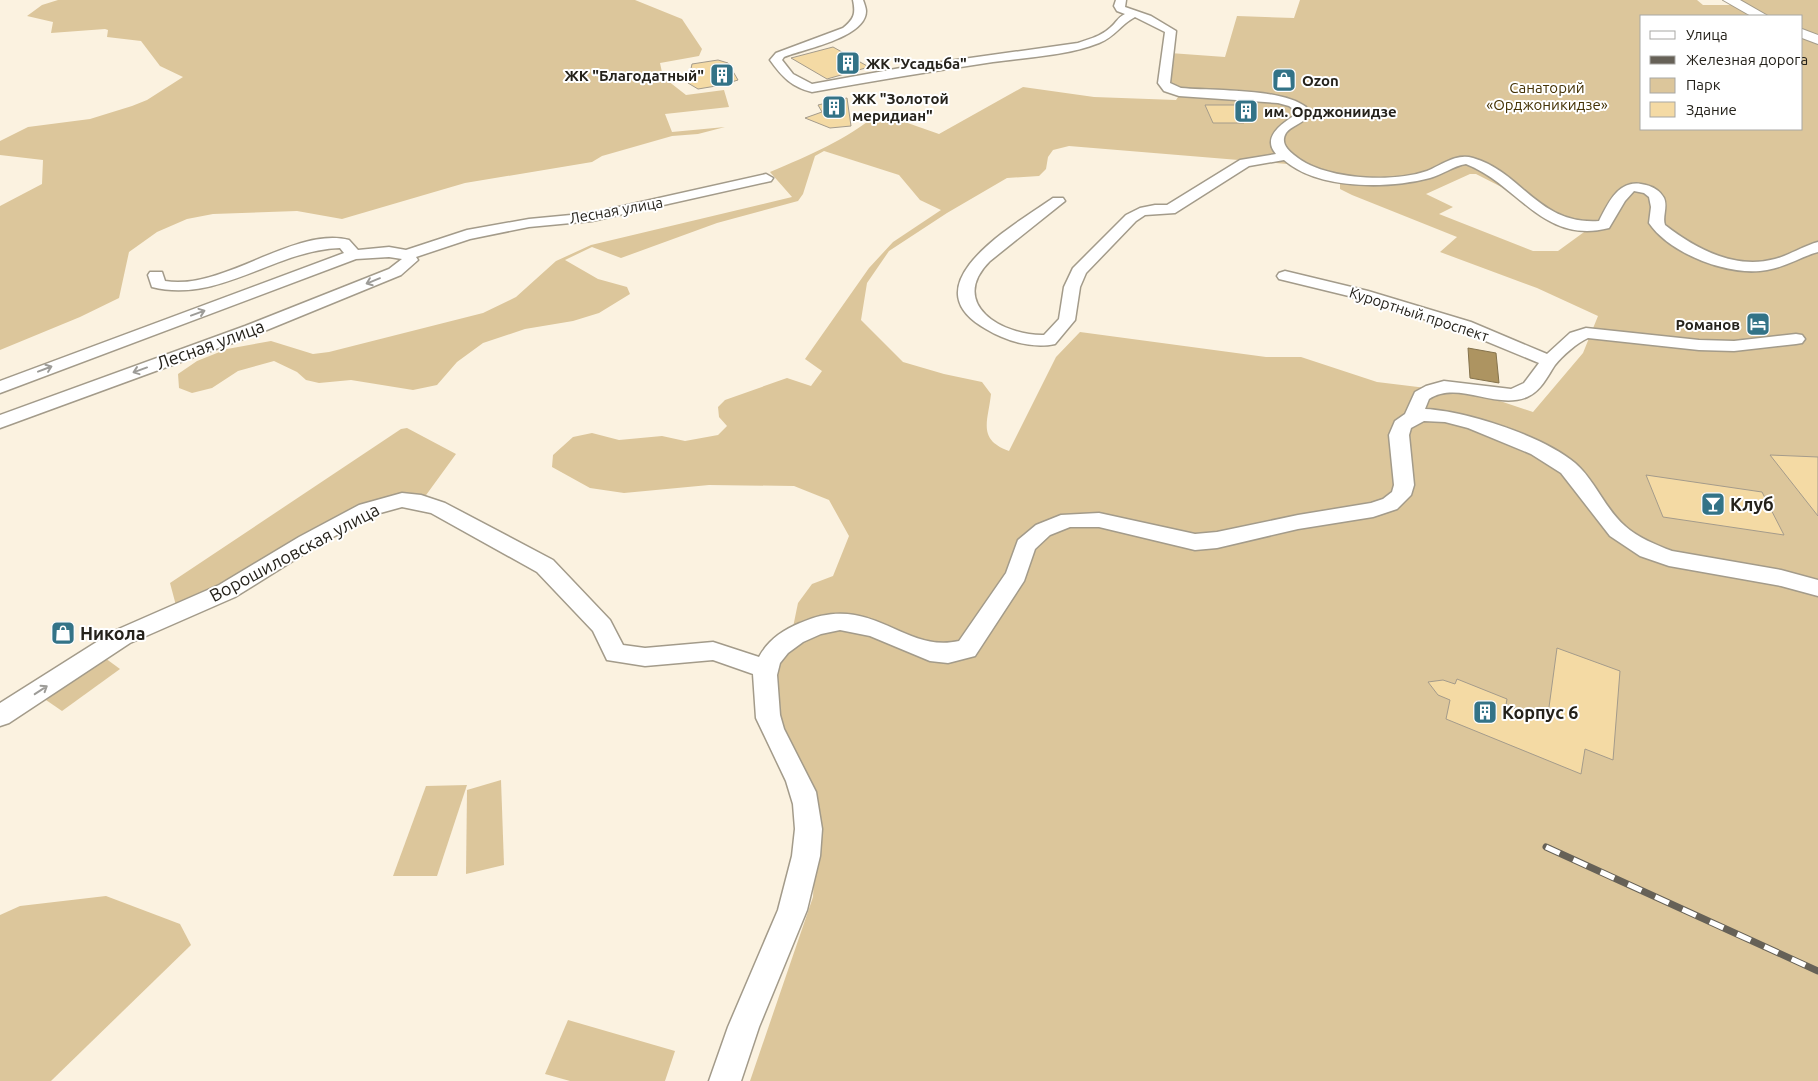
<svg xmlns="http://www.w3.org/2000/svg" width="1818" height="1081" viewBox="0 0 1818 1081" font-family="Ubuntu,sans-serif">
  <style>
    .green { fill: #dcc69b; fill-rule: evenodd }
    .water { fill: #ad9461; stroke: #84724c }
    .building { fill: #f4daa4; stroke: #a49b8b }
    .lines { fill: none; stroke-linecap: round; stroke-linejoin: round }
    .minor-casing { stroke: #a39b8a; stroke-width: 3 }
    .major-casing { stroke: #a39b8a; stroke-width: 2 }
    .minor { fill: #fff; fill-rule: evenodd }
    .major { fill: #fff; fill-rule: evenodd }
    .rail-casing { stroke: #666157; stroke-width: 7 }
    .rail { stroke: #fff; stroke-width: 5; stroke-dasharray: 15; stroke-linecap: butt }
    .oneway { stroke: #9d9c98 }
    .labels { text-anchor: middle; dominant-baseline: central; stroke-width: 4; stroke-linejoin: round; paint-order: stroke }
    .far-poi-label { font-size: 15px; font-weight: bold; fill: #25221b; stroke: #fff; text-anchor: start }
    .far-park-label { font-size: 15px; fill: #443205; stroke: #fff }
    .far-street-label { font-size: 15px; fill: #25221b; stroke: #fff }
    .street-label { font-size: 18px; fill: #25221b; stroke: #fff }
    .poi-label { font-size: 18px; font-weight: bold; fill: #25221b; stroke: #fff; text-anchor: start }
  </style>
  <rect width="100%" height="100%" fill="#fbf2e0"/>
  <g class="green">
    <path d="M58,0H635L682,19L702,49L699,56L660,63L663,77L686,95L724,90L729,107L665,114L672,132L725,127L698,134L672,136L602,156L592,162L465,183L342,219L297,211L213,214L187,219L157,232L129,252L119,298L80,317L0,350V206L42,184L43,160L0,155V141L28,127L90,119L132,106L147,100L183,77L160,66L141,41L107,37L108,30L105,29L51,33L53,22L27,16L42,5Z"/>
    <path d="M1300,0H1697L1703,5H1734L1727,0H1818V1081H750L813,897L816,838L784,746L763,659L792,632L798,603L812,584L833,576L849,536L829,500L794,486L709,485L624,493L590,488L552,467L553,455L573,437L592,433L619,440L662,436L685,441L718,435L727,426L719,417L718,407L725,400L787,378L811,386L822,371L805,359L869,268L893,242L941,210L920,200L899,175L824,151L815,156L803,194L798,201L717,223L621,258L592,247L565,260L598,279L627,287L630,294L599,313L573,321L525,329L483,343L457,362L437,385L413,390L351,380L319,383L306,380L297,372L274,361L238,371L212,388L192,393L179,388L178,374L197,361L227,349L271,341L313,354L329,352L483,313L516,297L556,261L591,245L792,197L770,172C812,154 844,141 879,113L939,134L1023,87L1094,97L1176,100L1183,90L1175,86L1165,76L1170,53L1225,57L1237,16L1294,18ZM1642,16H1802V129H1642ZM1069,146L1299,165L1340,182V189L1352,195L1457,237L1440,252L1537,288L1598,316L1583,353L1533,412L1497,400L1451,391L1377,382L1301,357H1266L1080,332L1056,357L1009,451C977,439 988,422 991,394L982,382L944,374L903,362L861,320L867,283L889,251L947,213L1007,178L1039,176L1046,169L1048,157L1053,150ZM1470,174H1476L1578,226L1591,227L1558,251H1533L1439,214L1453,207L1426,194Z"/>
    <path d="M407,428L456,454L421,502L402,500L178,613L170,583L401,429Z"/>
    <path d="M105,658L120,669L62,711L46,700Z"/>
    <path d="M501,780L504,865L466,874L467,790Z"/>
    <path d="M467,785L437,876H393L426,786Z"/>
    <path d="M106,896L180,924L191,945L51,1081H0V915L20,906Z"/>
    <path d="M568,1020L675,1051L665,1081H570L545,1074Z"/>
  </g>
  <path class="water" d="M1468,348L1496,353L1499,383L1470,378Z"/>
  <g class="building">
    <path d="M833,47L869,67L827,79L791,58Z"/>
    <path d="M718,60L728,63L738,80L722,85L698,89L688,83L692,64Z"/>
    <path d="M847,98L851,126L830,128L805,118L822,112L818,105Z"/>
    <path d="M1205,105H1236L1244,123H1213Z"/>
    <path d="M1770,455L1818,457V516Z"/>
    <path d="M1646,475L1762,492L1784,535L1663,517Z"/>
    <path d="M1557,648L1620,671L1613,760L1585,749L1581,774L1446,719L1450,700L1438,695L1428,682L1443,680L1455,684L1457,679L1507,699L1506,705L1547,722Z"/>
  </g>
  <g class="lines">
    <g class="minor-casing">
      <g id="minor">
        <path d="M853,0H863C864,3 866,8 866,11C866,38 803,49 784,57L782,60L793,74L812,84L906,67L1078,43C1089,39 1102,36 1111,27C1117,22 1117,18 1125,14L1117,11L1114,6L1116,0H1126L1125,7L1151,16L1176,31L1170,83L1181,88C1214,91 1281,88 1306,107L1307,117C1302,124 1291,126 1286,133C1280,143 1288,150 1294,155C1323,180 1392,183 1427,171C1442,165 1456,153 1473,158C1522,172 1538,225 1599,221C1609,201 1620,177 1646,185C1654,187 1660,191 1664,198C1668,207 1662,217 1665,225C1696,249 1735,270 1775,259C1790,255 1803,246 1818,242V252C1800,257 1786,267 1767,270C1730,277 1670,254 1649,223L1651,207L1649,197L1644,193L1634,191L1625,201L1609,228C1543,245 1518,184 1466,164C1453,166 1442,175 1430,178C1388,189 1318,190 1284,160L1249,166L1175,213L1145,215L1136,221L1086,273L1080,287L1075,320L1055,344C1032,349 1006,341 986,329C907,285 1016,224 1053,198H1063L1065,201L990,261C947,304 1003,336 1044,335L1059,319L1064,287L1073,268L1126,215L1140,208L1155,205H1167L1240,160L1276,154C1261,137 1283,123 1295,115L1296,111L1289,106L1278,103L1179,96L1164,91L1158,83L1165,32L1135,17C1121,24 1115,37 1099,43C1066,56 1028,57 993,62C933,71 872,81 812,92C792,87 782,77 770,60L776,53L843,28C854,19 856,14 853,0Z"/>
        <path d="M766,174L773,178L771,181L592,221L529,227L470,239L416,257L418,260L401,275L257,334L0,428V415L245,326L389,269L402,259L389,257L356,259L0,393V381L344,253L340,248C275,250 218,304 152,287L148,275L150,272H162L165,281C223,291 294,226 349,240L358,250L389,247L406,250L467,230L529,219L592,213Z"/>
        <path d="M1285,271L1368,291L1471,322L1547,354L1570,333L1586,328L1699,340L1734,341L1796,334L1802,335L1805,339L1802,343L1796,344L1734,351L1699,350L1588,338C1577,343 1562,356 1555,365C1547,377 1541,391 1527,397C1495,410 1458,380 1429,399L1425,409C1466,411 1543,436 1575,463C1595,480 1605,509 1625,526C1637,537 1656,545 1672,551L1781,570L1818,580V596L1781,586L1669,566L1640,556L1610,536L1561,473L1531,454L1468,428L1445,422L1424,421L1411,428L1409,435L1414,485L1411,495L1397,509L1373,517L1298,529L1217,548L1195,550L1099,527H1070L1050,535L1035,549L1024,581L975,656L948,663L930,661L870,636L840,630L821,634L803,642L788,653L780,663L777,675L780,715L784,729L816,792L822,829L820,856L807,910L759,1027L741,1081H709L728,1027L778,910L792,856L795,829L793,804L786,781L756,718L753,674L713,660L645,666L607,660L593,631L537,572L431,513L402,507L373,515L315,547L235,597L130,643L9,723L0,726V703L114,631L219,585L299,537L359,505L402,493L421,495L445,503L553,560L610,620L623,645L645,648L713,642L759,657C768,640 783,630 800,623C873,591 902,654 959,641L1006,573L1018,540L1036,525L1061,515L1099,513L1195,534L1217,532L1298,515L1371,503L1383,499L1392,492L1394,485L1389,435L1395,421L1405,414L1415,392L1426,386L1444,381L1511,389L1524,383L1539,363L1459,330L1357,298L1279,279L1277,276L1279,273Z"/>
      </g>
    </g>
    <g class="major-casing">
      <g id="major">
        <path d="M1723,0H1740L1768,16H1751Z"/>
        <path d="M1802,29L1818,35V44L1802,38Z"/>
      </g>
    </g>
    <use href="#minor" class="minor"/>
    <use href="#major" class="major"/>
    <g class="rail-casing">
      <path id="rail" d="M1546,847L1818,971"/>
    </g>
    <use href="#rail" class="rail"/>
  </g>
  <defs><path id="oneway-shaft" d="M-6 0H5M1.5-3L5.5 0L1.5 3" fill="none" stroke-width="1.6" stroke-linecap="round" stroke-linejoin="round" transform="scale(1.25)"/></defs>
  <g class="oneway">
    <use href="#oneway-shaft" transform="translate(373 281) rotate(158)"/>
    <use href="#oneway-shaft" transform="translate(198 313) rotate(-20)"/>
    <use href="#oneway-shaft" transform="translate(45 369) rotate(-21)"/>
    <use href="#oneway-shaft" transform="translate(140 370) rotate(160)"/>
    <use href="#oneway-shaft" transform="translate(41 690) rotate(-33)"/>
  </g>
  <defs>
    <g id="building-square" transform="scale(1.25)"><rect x="-9" y="-9" width="18" height="18" rx="4" fill="#337387" stroke="#fff"/><path d="M-4-6H4V6H1V3H-1V6H-4ZM-2.5-4.3h1.7v1.8h-1.7ZM.8-4.3h1.7v1.8H.8ZM-2.5-1h1.7V.8h-1.7ZM.8-1h1.7V.8H.8Z" fill="#fff"/></g>
    <g id="shop-square" transform="scale(1.25)"><rect x="-9" y="-9" width="18" height="18" rx="4" fill="#337387" stroke="#fff"/><path d="M-5-2.5h2.3a2.7 3.5 0 0 1 5.4 0H5L5.5 6h-11ZM-1.5-2.5h3a1.5 2.3 0 0 0-3 0Z" fill="#fff"/></g>
    <g id="hotel-square" transform="scale(1.25)"><rect x="-9" y="-9" width="18" height="18" rx="4" fill="#337387" stroke="#fff"/><path d="M-6-4.5h1.5V1H6V5H4.5V3h-9V5H-6ZM-4 0a1.8 1.8 0 1 1 3.6 0ZM.5 0V-2.5h3Q6-2.5 6 0Z" fill="#fff"/></g>
    <g id="bar-square" transform="scale(1.25)"><rect x="-9" y="-9" width="18" height="18" rx="4" fill="#337387" stroke="#fff"/><path d="M-6-5H6L.8 .8V4.5H3.5V6h-7V4.5H-.8V.8Z" fill="#fff"/></g>
  </defs>
  <g fill-rule="evenodd">
    <use href="#building-square" x="848" y="63"/>
    <use href="#building-square" x="722" y="75"/>
    <use href="#shop-square" x="1284" y="80"/>
    <use href="#building-square" x="834" y="107"/>
    <use href="#building-square" x="1246" y="111"/>
    <use href="#hotel-square" x="1758" y="324"/>
    <use href="#bar-square" x="1713" y="504"/>
    <use href="#shop-square" x="63" y="633"/>
    <use href="#building-square" x="1485" y="712"/>
  </g>
  <g class="labels">
    <g class="far-poi-label">
      <text x="866" y="63">ЖК "Усадьба"</text>
      <text x="704" y="75" text-anchor="end">ЖК "Благодатный"</text>
      <text x="1302" y="80">Ozon</text>
      <text x="852" y="98">ЖК "Золотой<tspan x="852" dy="17">меридиан"</tspan></text>
      <text x="1264" y="111">им. Орджониидзе</text>
      <text x="1740" y="324" text-anchor="end">Романов</text>
    </g>
    <g class="far-park-label">
      <text x="1547" y="87">Санаторий<tspan x="1547" dy="17">«Орджоникидзе»</tspan></text>
    </g>
    <g class="far-street-label">
      <text transform="translate(616 210) rotate(-10)">Лесная улица</text>
      <text transform="translate(1419 314) rotate(18)">Курортный проспект</text>
    </g>
    <g class="street-label">
      <text transform="translate(210 344) rotate(-20)">Лесная улица</text>
      <text transform="translate(294 552) rotate(-28)">Ворошиловская улица</text>
    </g>
    <g class="poi-label">
      <text x="1730" y="504">Клуб</text>
      <text x="80" y="633">Никола</text>
      <text x="1502" y="712">Корпус 6</text>
    </g>
  </g>
  <rect x="1640" y="15" width="162" height="115" fill="#ffffff" stroke="#a8a7a4"/>
  <rect x="1650" y="31" width="25" height="8" fill="#ffffff" stroke="#a8a7a4"/>
  <text x="1686" y="40" font-size="15" fill="#25221b">Улица</text>
  <rect x="1650" y="56" width="25" height="8" fill="#666157" stroke="#a8a7a4"/>
  <text x="1686" y="65" font-size="15" fill="#25221b">Железная дорога</text>
  <rect x="1650" y="78" width="25" height="15" fill="#dcc69b" stroke="#a8a7a4"/>
  <text x="1686" y="90" font-size="15" fill="#25221b">Парк</text>
  <rect x="1650" y="102" width="25" height="15" fill="#f4daa4" stroke="#a8a7a4"/>
  <text x="1686" y="115" font-size="15" fill="#25221b">Здание</text>
</svg>
